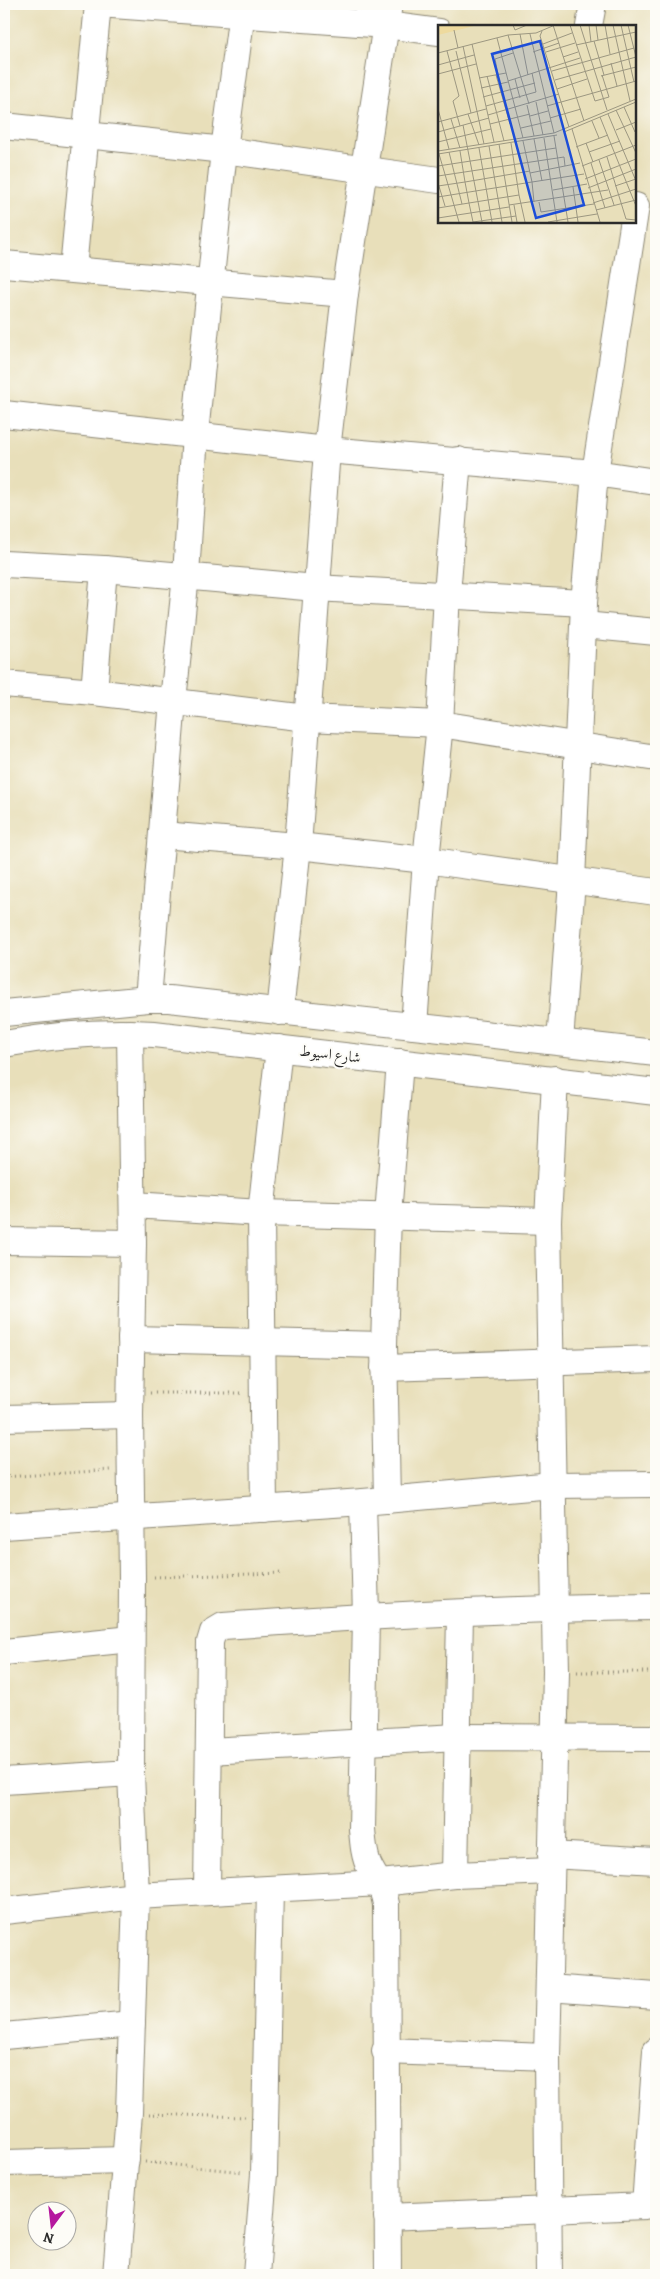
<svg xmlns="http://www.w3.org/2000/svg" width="660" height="2279" viewBox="0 0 660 2279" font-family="Alegreya,Amiri,serif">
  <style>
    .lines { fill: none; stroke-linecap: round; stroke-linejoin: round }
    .minor-casing { stroke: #8a8572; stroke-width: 28 }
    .path { stroke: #8a8572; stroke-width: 3; stroke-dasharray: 1 4; stroke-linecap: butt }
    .minor { stroke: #fff; stroke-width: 26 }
    .labels { text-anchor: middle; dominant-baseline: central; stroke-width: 4; stroke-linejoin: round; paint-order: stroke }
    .street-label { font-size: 15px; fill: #2b2b2b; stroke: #fdfcf7 }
    .inset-road { fill: none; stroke: #9c9781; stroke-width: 1 }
    .view { fill: #1d4ed8; fill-opacity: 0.15; stroke: #1d4ed8; stroke-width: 2.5 }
    .inset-edge { fill: none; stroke: #2b2b2b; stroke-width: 2.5 }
  </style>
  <rect width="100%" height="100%" fill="#fdfcf7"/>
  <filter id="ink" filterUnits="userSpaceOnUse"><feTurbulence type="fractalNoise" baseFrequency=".02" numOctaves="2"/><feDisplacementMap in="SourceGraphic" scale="10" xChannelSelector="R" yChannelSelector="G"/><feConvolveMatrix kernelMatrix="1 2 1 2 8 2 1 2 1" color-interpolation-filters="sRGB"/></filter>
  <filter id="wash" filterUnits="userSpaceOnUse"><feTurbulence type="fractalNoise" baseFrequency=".0096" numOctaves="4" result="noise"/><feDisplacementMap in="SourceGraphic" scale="20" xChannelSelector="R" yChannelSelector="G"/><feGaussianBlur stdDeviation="1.12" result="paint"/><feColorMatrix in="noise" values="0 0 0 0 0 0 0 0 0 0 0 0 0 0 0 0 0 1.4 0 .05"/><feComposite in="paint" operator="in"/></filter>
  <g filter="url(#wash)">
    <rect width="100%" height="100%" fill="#e8dfba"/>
  </g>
  <g filter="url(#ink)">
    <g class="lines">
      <g class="minor-casing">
        <g id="minor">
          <path d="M99,4L386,25L439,32"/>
          <path d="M589,26L593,4"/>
          <path d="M4,126L224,150L439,180"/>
          <path d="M636,206L595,473L656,482"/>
          <path d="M4,264L345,294"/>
          <path d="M73,269L98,4"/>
          <path d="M4,414L327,450L595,473L584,603L572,881L560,1042"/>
          <path d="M4,564L104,569L316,588L584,603"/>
          <path d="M104,569L94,692L307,718L440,724L656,758"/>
          <path d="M584,625L656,632"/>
          <path d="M4,684L94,692"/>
          <path d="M162,835L298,846L426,860L656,892"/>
          <path d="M148,999L173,701L186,575L195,434L224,150L243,4"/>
          <path d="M280,1012L298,846L327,450L345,294L389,4"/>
          <path d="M4,1013L148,999H169L656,1053"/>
          <path d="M414,1026L426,860L440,724L447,594L458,460"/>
          <path d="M4,1044C53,1035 104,1031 154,1034L656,1092"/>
          <path d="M133,1205L261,1213L548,1221"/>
          <path d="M4,1241L133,1243"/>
          <path d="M131,1339L384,1345"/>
          <path d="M384,1368L656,1359"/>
          <path d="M4,1418L130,1415"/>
          <path d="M387,1500L384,1345L388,1215L400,1062"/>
          <path d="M363,1502L366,1616L362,1829C363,1842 364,1857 370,1868C378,1883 383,1887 386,1904L388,2275"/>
          <path d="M264,1509L261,1213L279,1048"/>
          <path d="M4,1526L363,1502L553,1485L656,1484"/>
          <path d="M4,1652L131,1639"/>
          <path d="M209,1751L457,1737L656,1738"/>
          <path d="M4,1781L131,1773"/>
          <path d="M551,1855L656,1861"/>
          <path d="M455,1875L460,1614"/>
          <path d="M207,1892L210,1642L213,1632L223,1626C367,1616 512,1608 656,1607"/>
          <path d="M4,1911L136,1896L381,1883L455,1875L551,1871"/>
          <path d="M549,1988L656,1996"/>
          <path d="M4,2036L132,2024"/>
          <path d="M385,2051L547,2057"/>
          <path d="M4,2163L126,2160"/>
          <path d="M387,2217L645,2206L656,2051"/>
          <path d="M116,2275L129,2113L136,1896L131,1773L132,1577L130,1415L133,1243L130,1033"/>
          <path d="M256,2275L264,2174L270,1889"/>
          <path d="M549,2275L547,2057L556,1672L548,1221L555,1079"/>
        </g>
      </g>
      <g class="path">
        <path d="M150,1393H241"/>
        <path d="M4,1477L110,1470"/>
        <path d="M154,1577L283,1573"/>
        <path d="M577,1672H656"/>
        <path d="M149,2114L245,2117"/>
        <path d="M145,2162L244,2172"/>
      </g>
      <use href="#minor" class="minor"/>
    </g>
  </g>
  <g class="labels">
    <g class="street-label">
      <text transform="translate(330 1054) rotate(7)">شارع اسيوط</text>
    </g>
  </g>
  <g transform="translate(438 25)">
    <rect width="198" height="198" fill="#e8dfba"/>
    <path d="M0,0H40L0,10Z" fill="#eeda9e"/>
    <path class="inset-road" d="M75,0L77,5L89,0M115,0L146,96M132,0L157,76L171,72L164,50M142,0L169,85M151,0L153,17M158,0L160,15M167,0L172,29M175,0L192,76M183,0L196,57M16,5L20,23M104,6L102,11L131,102M82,9L90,50M92,9L116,108M70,10L91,79M59,13L85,113M156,16L166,50M34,19L56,117M105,19L134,8M138,20L198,7M25,21L46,119M9,26L21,71L15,76L22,101M18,26L33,88M95,27L121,18M108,27L137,18M0,28L70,10L98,8L117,0M125,32L140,27M173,38L179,61M0,40L36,30M114,46L196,23M0,49L38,39M60,49L57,34L75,28M58,50L72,99M49,51L66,116M163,51L198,42M41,53L68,48M77,54L82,73M117,55L198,32L190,0M70,56L142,33M43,63L70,57M119,64L149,54M45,72L97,58M98,77L105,110M89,80L96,111M48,81L98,67L94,48M109,81L198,56M186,82L197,107M0,84L11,124M178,85L198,128M30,89L41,120M170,89L198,156M50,90L121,69M92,91L110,86M162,92L198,181M112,93L143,84M13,94L22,123M154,96L161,113M0,97L48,84M52,99L92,89M25,100L44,197M83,103L113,96M134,104L162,197M178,105L198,97M0,107L51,93M126,107L198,77M116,111L130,197M106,113L119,197M96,114L104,156M85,116L94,157L146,149M0,117L53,104M73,118L81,170M148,118L155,137M61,119L74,197M51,121L64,197M138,122L170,110M41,123L54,197M0,126L116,108L198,74M22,126L27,157L92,146M11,127L24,179M151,127L182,116M0,129L119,110M1,129L21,197M169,132L188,194L198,195M161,135L176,180M153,138L167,183M0,141L118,123M144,141L198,120M92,148L142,138M0,151L126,132L127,141M147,154L198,134M0,158L7,181M0,161L27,157L31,178L0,183M177,161L198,154M135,162L140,197M150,163L198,144M115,165L149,159M0,172L94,157L96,177M101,177L103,187L156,179M155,178L198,164M71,180L170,165M76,180L79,197M158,185L198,175M78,191L35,197L31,178L81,170L87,197M0,193L71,182M110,197L159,189"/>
    <path class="view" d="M102,16L146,180L98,193L54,29Z"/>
    <rect width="198" height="198" class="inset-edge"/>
  </g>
  <rect width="660" height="2279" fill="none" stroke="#fdfcf7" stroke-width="20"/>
  <g transform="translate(52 2226) rotate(195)"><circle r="24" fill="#fdfcf7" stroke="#a9a8a5"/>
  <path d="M0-4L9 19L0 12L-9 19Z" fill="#b5179e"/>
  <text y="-8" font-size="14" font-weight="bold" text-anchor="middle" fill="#2b2b2b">N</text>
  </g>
</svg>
